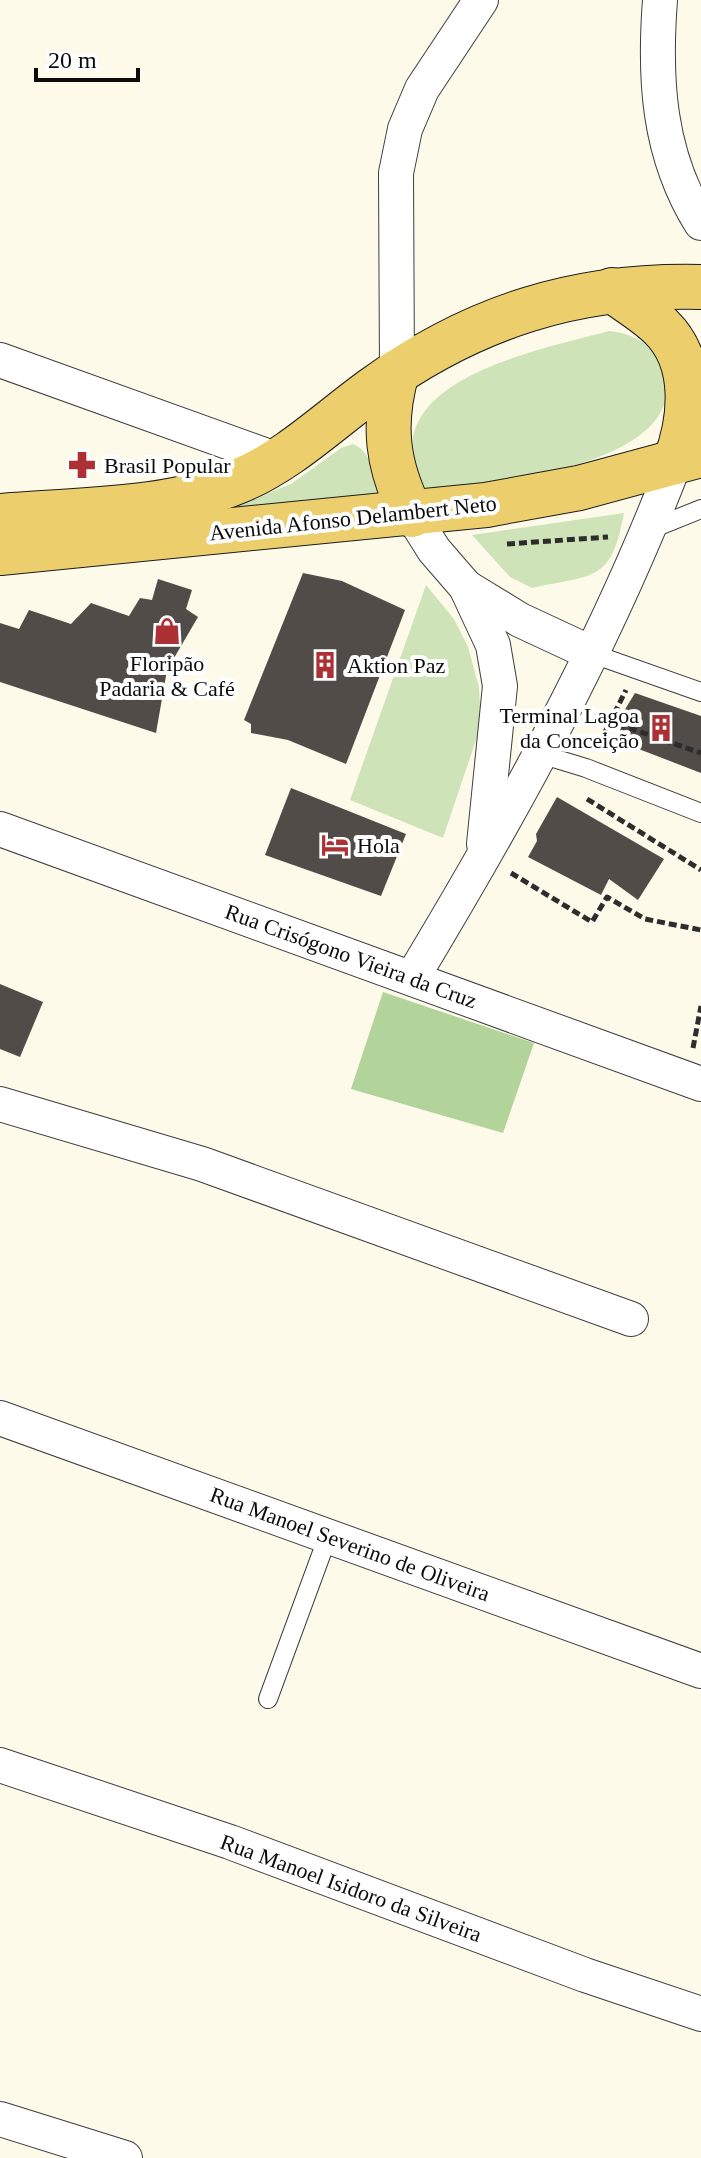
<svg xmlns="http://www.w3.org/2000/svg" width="701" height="2158" viewBox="0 0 701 2158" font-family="'Times New Roman',serif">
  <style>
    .green { fill: #cee4b8 }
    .forest { fill: #b2d399 }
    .building { fill: #524c48 }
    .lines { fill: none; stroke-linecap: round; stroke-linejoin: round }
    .service-casing { stroke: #3e3e3e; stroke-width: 20 }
    .minor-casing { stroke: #3e3e3e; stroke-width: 36 }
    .primary-casing { stroke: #1c1c1c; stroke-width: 46 }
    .path { stroke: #2d2d2d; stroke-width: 5; stroke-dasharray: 8 4; stroke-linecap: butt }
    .service { stroke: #fff; stroke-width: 18 }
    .minor { stroke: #fff; stroke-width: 34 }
    .primary { stroke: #eccf6c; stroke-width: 44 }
    .labels { text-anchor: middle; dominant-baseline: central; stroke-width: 8; stroke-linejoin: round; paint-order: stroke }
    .poi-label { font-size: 22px; fill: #0b0b0b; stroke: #fff; text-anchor: start }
    .street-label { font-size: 22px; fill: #0b0b0b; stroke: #fff }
  </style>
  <rect width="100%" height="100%" fill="#fdfaea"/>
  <g class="green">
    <path d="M609,331C630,333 655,344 663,366C699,464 492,484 432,491L424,488C366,381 540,350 609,331Z"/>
    <path d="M353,444C375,453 375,483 380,504L210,516L291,484L341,448Z"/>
    <path d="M624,513C611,583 595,574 532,588L510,577L472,535Z"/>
    <path d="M426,585L454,619L468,647L479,687L481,725L443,838L350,800Z"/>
  </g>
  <path class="forest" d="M383,992L534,1043L503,1133L351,1089Z"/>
  <g class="building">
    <path d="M303,573L342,581L405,610L346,764L288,740L251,733V724L244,720Z"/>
    <path d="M158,579L192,590L186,609L198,617L167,670L156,733L0,682V623L19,629L29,610L71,624L91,603L129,616L140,598L152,600Z"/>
    <path d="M635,693L701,716V773L618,741L624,711Z"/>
    <path d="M291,788L406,834L381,896L265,855Z"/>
    <path d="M557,797L664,859L638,900L609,879L601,895L528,857L537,841L536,834Z"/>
    <path d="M0,984L43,1002L20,1057L0,1049Z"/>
  </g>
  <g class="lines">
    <g class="service-casing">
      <g id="service">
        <path d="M649,530L701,509"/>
        <path d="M593,654L701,692"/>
        <path d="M540,754L586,768L701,813"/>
        <path d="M268,1699L328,1536"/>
      </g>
    </g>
    <g class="minor-casing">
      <g id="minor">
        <path d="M660,0C654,79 658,154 701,223"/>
        <path d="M0,360L278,460"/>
        <path d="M397,372L396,173L405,129L422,89L481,0"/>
        <path d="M412,515L434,550L466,587L493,645L500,686L484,844"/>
        <path d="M466,587L520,620L593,654"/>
        <path d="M0,829L701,1084"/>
        <path d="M412,978C512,812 606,643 675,462"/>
        <path d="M0,1104L202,1164L631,1319"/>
        <path d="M0,1418L701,1671"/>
        <path d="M0,1765L230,1842L585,1975L701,2014"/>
        <path d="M0,2119L125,2158"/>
      </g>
    </g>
    <g class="primary-casing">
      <g id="primary">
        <path d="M612,290C628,302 647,313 661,327C697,362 691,420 675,462"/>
        <path d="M397,372C382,425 387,466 412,515"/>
        <path d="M0,516C78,509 166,512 239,481C288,461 330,420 373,389C474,316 577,284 701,287"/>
        <path d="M0,553L486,505L579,488L701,455"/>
      </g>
    </g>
    <g class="path">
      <path d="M507,544L608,537"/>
      <path d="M595,716L701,753"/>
      <path d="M598,746L626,690"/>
      <path d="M587,799L701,870"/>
      <path d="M511,873L592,922L607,897L645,919L701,930"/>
      <path d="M693,1048L701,1006"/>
    </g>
    <use href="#service" class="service"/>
    <use href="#minor" class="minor"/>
    <use href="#primary" class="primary"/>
  </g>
  <defs>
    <g id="pharmacy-bare" transform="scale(2.16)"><path d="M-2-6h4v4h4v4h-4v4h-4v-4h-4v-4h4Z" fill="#ad3134" stroke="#fff" stroke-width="2.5" paint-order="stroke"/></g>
    <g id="shop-bare" transform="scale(2.16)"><path d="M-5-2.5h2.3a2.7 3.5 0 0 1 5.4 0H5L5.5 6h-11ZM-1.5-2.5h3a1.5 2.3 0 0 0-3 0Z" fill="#ad3134" stroke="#fff" stroke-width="2.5" paint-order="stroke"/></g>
    <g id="building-bare" transform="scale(2.16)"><path d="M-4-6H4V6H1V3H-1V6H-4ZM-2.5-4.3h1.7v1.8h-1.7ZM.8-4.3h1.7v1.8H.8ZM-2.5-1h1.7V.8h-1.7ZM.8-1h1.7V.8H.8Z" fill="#ad3134" stroke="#fff" stroke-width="2.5" paint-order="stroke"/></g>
    <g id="hotel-bare" transform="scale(2.16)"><path d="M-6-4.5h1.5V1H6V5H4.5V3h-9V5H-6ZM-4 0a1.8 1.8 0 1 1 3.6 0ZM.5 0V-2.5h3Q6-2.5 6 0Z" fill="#ad3134" stroke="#fff" stroke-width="2.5" paint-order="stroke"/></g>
  </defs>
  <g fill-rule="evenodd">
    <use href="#pharmacy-bare" x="82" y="465"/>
    <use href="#shop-bare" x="167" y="631"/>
    <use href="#building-bare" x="325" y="665"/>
    <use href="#building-bare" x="661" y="728"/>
    <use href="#hotel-bare" x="335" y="845"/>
  </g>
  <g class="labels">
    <g class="poi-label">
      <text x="104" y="465">Brasil Popular</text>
      <text x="167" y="663" text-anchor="middle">Floripão<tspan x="167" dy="25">Padaria &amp; Café</tspan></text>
      <text x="347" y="665">Aktion Paz</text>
      <text x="639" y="715" text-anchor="end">Terminal Lagoa<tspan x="639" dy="25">da Conceição</tspan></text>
      <text x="357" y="845">Hola</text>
    </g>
    <g class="street-label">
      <text transform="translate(353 518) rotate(-6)">Avenida Afonso Delambert Neto</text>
      <text transform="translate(351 956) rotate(20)">Rua Crisógono Vieira da Cruz</text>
      <text transform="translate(350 1544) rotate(20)">Rua Manoel Severino de Oliveira</text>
      <text transform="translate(351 1888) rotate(20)">Rua Manoel Isidoro da Silveira</text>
    </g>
  </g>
  <path d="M36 68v12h102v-12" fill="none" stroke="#0b0b0b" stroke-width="4"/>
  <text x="48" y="68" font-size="24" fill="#0b0b0b" stroke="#ffffff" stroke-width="6" paint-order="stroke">20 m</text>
</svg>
